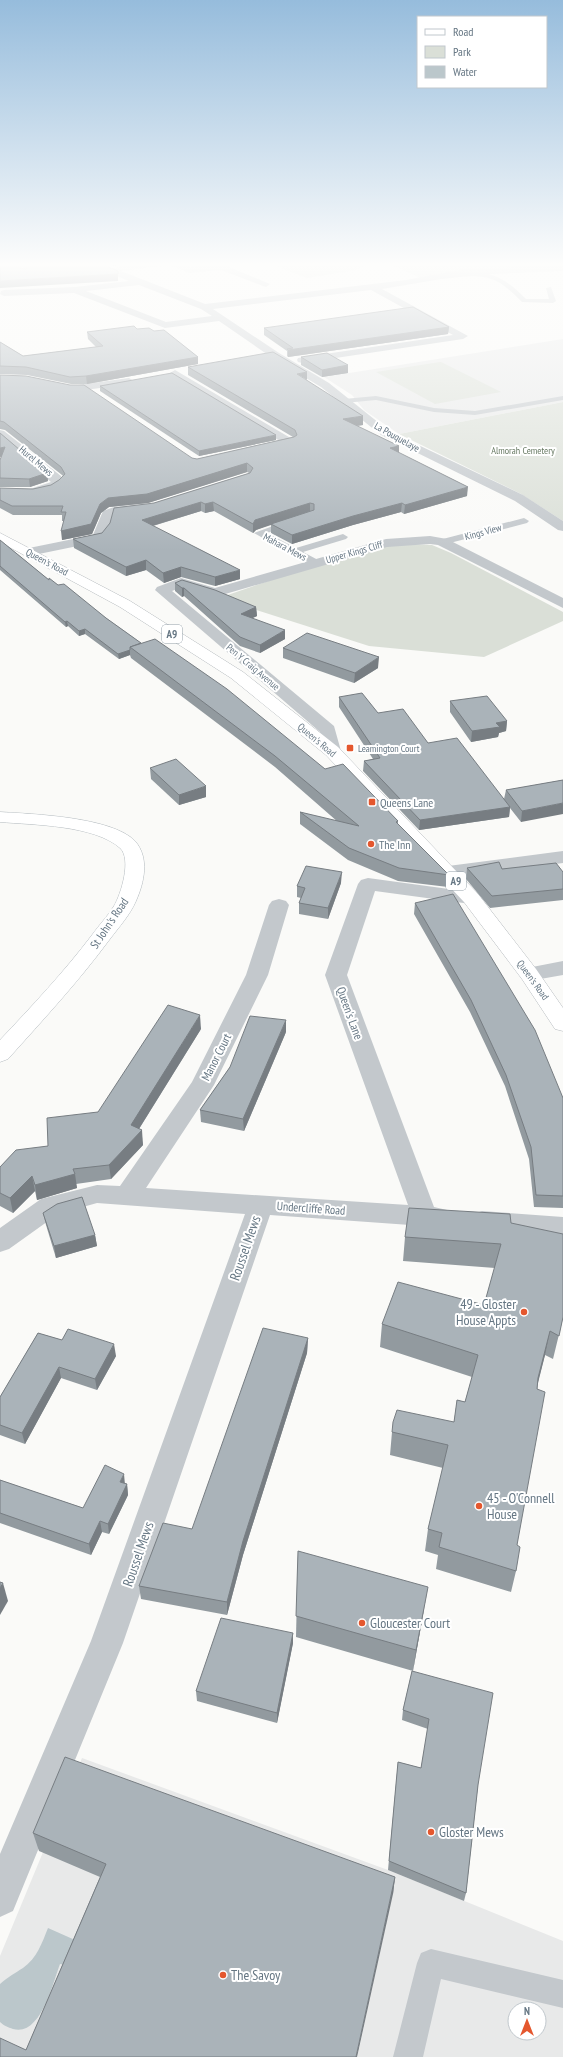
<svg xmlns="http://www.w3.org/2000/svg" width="563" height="2057" viewBox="0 0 563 2057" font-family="'PT Sans Narrow',sans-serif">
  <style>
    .built { fill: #e8e9e9; fill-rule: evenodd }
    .green { fill: #dadfd7 }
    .water { fill: #bbc7cb }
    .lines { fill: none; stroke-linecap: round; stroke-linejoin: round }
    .secondary-casing { stroke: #b3babf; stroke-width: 1 }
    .primary-casing { stroke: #b5babe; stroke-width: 1 }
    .lane { fill: #c3c8cc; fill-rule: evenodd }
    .street { fill: #c3c8cc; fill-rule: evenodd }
    .secondary { fill: #fff; fill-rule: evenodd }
    .primary { fill: #fff; fill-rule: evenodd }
    .wall { fill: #929a9f }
    .shaded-wall { fill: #777d82 }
    .building { fill: #aab3b9; stroke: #777d82 }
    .poi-dot { fill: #e4572e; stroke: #fff; stroke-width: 1.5 }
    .labels { text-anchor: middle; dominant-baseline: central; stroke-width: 4; stroke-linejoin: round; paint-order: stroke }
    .far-street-label { font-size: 10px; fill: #657683; stroke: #fff }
    .far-park-label { font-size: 10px; fill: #687a64; stroke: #fff }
    .far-poi-label { font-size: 10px; fill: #657683; stroke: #fff; text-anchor: start }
    .shield { fill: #fff; stroke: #939fa8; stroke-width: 1 }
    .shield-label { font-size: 11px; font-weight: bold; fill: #657683 }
    .poi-label { font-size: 12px; fill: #657683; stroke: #fff; text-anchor: start }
    .street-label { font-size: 12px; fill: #657683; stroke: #fff }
    .near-street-label { font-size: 14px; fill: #657683; stroke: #fff }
    .near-poi-label { font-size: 14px; fill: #657683; stroke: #fff; text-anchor: start }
  </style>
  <rect width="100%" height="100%" fill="#fafaf8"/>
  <g class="built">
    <path d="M163,263H250L190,272Z"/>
    <path d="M563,339V402L399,434L364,410L352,395L324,377Z"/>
    <path d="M82,1758L388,1870L563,1941V2057H0V1956ZM515,2009H539V2033H515Z"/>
  </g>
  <g class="green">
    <path d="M267,263H371L356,270L307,278Z"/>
    <path d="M387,263H563V268L423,279Z"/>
    <path d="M440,362H441L501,392L435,404L376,372Z"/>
    <path d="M563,402V521L521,494L399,434Z"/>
    <path d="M407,544L432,545L451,553L563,612V621L484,657L369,646L219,598L280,577L386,546Z"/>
  </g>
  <path class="water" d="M48,1928L75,1940L66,1965L60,1964C53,1982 41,2037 13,2029C8,2027 4,2026 0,2022V1984C8,1977 15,1973 23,1968C37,1958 42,1943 48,1928Z"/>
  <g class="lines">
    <g class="secondary-casing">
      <path id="secondary" d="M0,812C33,814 112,817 135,841C150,858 144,883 136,901C130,915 119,927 110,939C79,981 43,1020 8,1059L0,1062V1040C32,1006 64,972 92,935C99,925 108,916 114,906C121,894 132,859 120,848C94,825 34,825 0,822Z"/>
    </g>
    <g class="primary-casing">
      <path id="primary" d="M0,533L130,601L243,672L338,747L478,894L536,969L563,1008V1031L555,1029L522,979L464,902L326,755L231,678L120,607L0,542Z"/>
    </g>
    <g class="lane">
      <path d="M20,263H26V275L21,274Z"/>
      <path d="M468,272C494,271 508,281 526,299H549L546,288L551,287L556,301L553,303L522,302C492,271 482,275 441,279L438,277Z"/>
      <path d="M376,396L434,408L475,411L563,396V400L475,415L434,412L376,400L344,403L340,401L344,399Z"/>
      <path d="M524,518L529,521L527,523L442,545L437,542L439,540Z"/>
      <path d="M292,519L297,522L295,524L267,533L296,548L343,534L348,537L346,539L303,552L320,561L321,563L320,565L316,566L291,554L254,533Z"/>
      <path d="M431,1949L563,1980V2008L441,1979L423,2057H393L417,1963L421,1953Z"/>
    </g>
    <g class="street">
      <path d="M84,263H98L112,268L141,263H165L161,266L121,271L205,304L406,280L465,269L563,265V271L465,275L382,289L468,336L463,339L302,363L298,362L297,360L298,358L453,335L371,290L213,309L279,353L329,383L389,431L523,495L563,521V531L558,530L515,501L381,435L321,387L271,357L219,321L165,328L74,293L4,296L0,294L1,291L4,290L75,287L129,281ZM139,285L201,309L212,316L166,322L86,291Z"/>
      <path d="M167,263H179L190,267L222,264L270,284L266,287L263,286L221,270L189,273Z"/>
      <path d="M175,370L294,440L296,442C291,448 269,451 262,449L260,447L262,445L280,441L171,375L170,373Z"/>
      <path d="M0,375L27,376L71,386L129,378L134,381L129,384L71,392L27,382L0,381Z"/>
      <path d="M0,430L4,431L61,476L64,483C53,499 17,498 0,496V488L30,489L51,482L0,439Z"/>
      <path d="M144,504L150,508L149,511L114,516L109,532L102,541L29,556L24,555L22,552L24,549L29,548L93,535L103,511L114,507Z"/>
      <path d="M430,536L447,539L563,598V608L438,545L430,544L387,547L215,597L182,587L172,591L334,726L341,751L338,755L332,756L326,755L323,751L320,732L155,590L157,587L181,578L215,588L386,539Z"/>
      <path d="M563,851V863L448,878L441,876L438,872L441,868L448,866Z"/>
      <path d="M368,878L471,892L478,894L481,898L478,902L471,904L375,891L347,975L434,1207L447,1210L451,1217L447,1224L438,1227L270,1215L123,1643L13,1911L0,1917V1854L91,1641L245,1214L97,1203L58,1214L9,1249L0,1252V1228L41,1199L97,1185L120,1186L192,1082L246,975L269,905L272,901L279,899L286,901L289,905L268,975L214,1085L146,1188L408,1205L325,975L358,884L361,880Z"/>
      <path d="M563,961V975L529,981L522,979L518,974L522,969Z"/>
      <path d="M482,1211L563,1217V1237L482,1231L473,1228L469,1221L473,1214Z"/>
    </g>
    <use href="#secondary" class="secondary"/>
    <use href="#primary" class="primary"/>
  </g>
  <g class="wall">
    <path d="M103,263H117V266H112Z"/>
    <path d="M449,327L448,334L288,357L287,356V351L264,335V328Z"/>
    <path d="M137,329L154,331L198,357V364L87,384H71L27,375L0,374V342L23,356L96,347L88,339L87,332Z"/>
    <path d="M301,357L348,365V373L322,377L301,365Z"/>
    <path d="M188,367L307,380L363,425L356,426L399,446V453L467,496L404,514L401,512L353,525L292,544L271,533V524L256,530L253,533L214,511L205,513L201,511L153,526L240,579L215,586L181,577L164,583L146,570L126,576L74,548L73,539L102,533L154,503L249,473L247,472L148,503L109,507L101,513L92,534L62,540L64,521H62V515H13L0,508V488L33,489L51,485L59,480L63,476L62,475L5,430L0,429V375L192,458L197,459L293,437L188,375Z"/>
    <path d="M100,386L276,440L199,456L100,391Z"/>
    <path d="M0,433L47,473L48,481L30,487H0V460L1,457Z"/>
    <path d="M0,540L49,580L58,585L106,618L141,643L325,769L398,821V824L449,875L448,887L398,881L348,860L300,824V812L338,822L275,767L131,658L130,655L119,659L85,634L79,636L68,626L66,627L0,570Z"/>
    <path d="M175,583L256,607L257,616L252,618L285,639L260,653L240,646L184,596L182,597L175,591Z"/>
    <path d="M283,648L378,668L354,683L283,658Z"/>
    <path d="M339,697L378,713L428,743L504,799L506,790L563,780L521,822L510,808L509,817L419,830L363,771L364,761L373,759L339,707Z"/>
    <path d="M450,701L507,721L506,731L499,733L498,737L471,742L450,712Z"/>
    <path d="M150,768L206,797L179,805L151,779Z"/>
    <path d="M467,868L563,872V900L490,908L466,879Z"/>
    <path d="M341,883L328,919L299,914V903L301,898L297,897V886Z"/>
    <path d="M415,903L563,1098V1208L534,1207L529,1159L505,1086L470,1012L414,914Z"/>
    <path d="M201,1029L139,1129L143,1145L111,1179L76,1184L77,1188L37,1200L35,1191L13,1213L0,1206V1167L48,1146L98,1112Z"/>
    <path d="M286,1032L244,1131L201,1122L200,1110L230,1067Z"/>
    <path d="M43,1213L95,1235L97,1246L56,1258L46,1225Z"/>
    <path d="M511,1223L563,1318L553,1359L545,1355L538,1383L517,1545L516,1571L511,1592L436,1569L438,1555L425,1551L428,1529L443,1468L390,1455L392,1432L454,1422L457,1400L465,1402L472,1377L380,1347L382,1324L484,1305L495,1268L403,1261L405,1237Z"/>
    <path d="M38,1333L116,1356L97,1390L61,1378L25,1444L0,1435V1397Z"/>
    <path d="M308,1338L307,1353L243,1555L227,1615L141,1599L139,1586L192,1529Z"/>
    <path d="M0,1480L83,1508L125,1484H127L128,1495L109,1534L102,1532L91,1555L0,1523Z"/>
    <path d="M298,1551L424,1609L413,1671L296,1637Z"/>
    <path d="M293,1633V1643L277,1723L197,1701L196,1691Z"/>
    <path d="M412,1671L478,1785L466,1893L464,1901L388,1870L398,1762L421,1768L428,1729L402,1720L403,1710Z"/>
    <path d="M33,1833L395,1877L393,1894L26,2050L100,1877L39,1851Z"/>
  </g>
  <g class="shaded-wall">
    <rect x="112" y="263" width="5" height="3"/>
    <path d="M118,274V281L0,288V281Z"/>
    <path d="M449,327L448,334L288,357V350Z"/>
    <path d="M198,357V364L87,384L86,376Z"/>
    <path d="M348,365V373L322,377V370Z"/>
    <path d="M307,372V380L297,374Z"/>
    <path d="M363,416V425L343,428V419Z"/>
    <path d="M276,435V440L199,456V451Z"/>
    <path d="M399,446V455L390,448Z"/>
    <path d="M5,447L6,456L0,457V448Z"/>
    <path d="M247,463V472L148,503L109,507L101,513L92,534L62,540L61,531L100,504L108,498Z"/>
    <path d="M47,473L48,481L30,487L29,479Z"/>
    <path d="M468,487L467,496L404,514L405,505Z"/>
    <path d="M201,502V511L142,529V520Z"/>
    <path d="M213,502L214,511L205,513V504Z"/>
    <path d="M310,503V512L256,530L253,533V524L255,520Z"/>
    <path d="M402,503L401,512L353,525L292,544V535L353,516Z"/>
    <path d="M146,560V570L126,576V567Z"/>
    <path d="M181,567V577L164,583L163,573Z"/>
    <path d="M240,570V579L215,586V577Z"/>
    <path d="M182,588H184V596L182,597Z"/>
    <path d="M256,607L257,616L242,623L241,614Z"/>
    <path d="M67,621L68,626L66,627L65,622Z"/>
    <path d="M85,629V634L79,636V631Z"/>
    <path d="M285,630V639L260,653V645Z"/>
    <path d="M130,650V655L119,659L118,654Z"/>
    <path d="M379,657L378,668L354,683L355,673Z"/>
    <path d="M507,721L506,731L499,733L498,737L471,742L472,731L496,723Z"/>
    <path d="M206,786V797L179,805V795Z"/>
    <path d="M563,803V814L521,822L522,811Z"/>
    <path d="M510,807L509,817L419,830L420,820Z"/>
    <path d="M342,872L341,883L328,919V908Z"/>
    <path d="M200,1015L201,1029L132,1140L131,1125Z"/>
    <path d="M286,1020V1032L244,1131L243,1119Z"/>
    <path d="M142,1130L143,1145L111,1179L109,1165Z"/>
    <path d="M75,1174L77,1188L37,1200L35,1185Z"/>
    <path d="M32,1176L35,1191L13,1213L10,1198Z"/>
    <path d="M95,1235L97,1246L56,1258L54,1246Z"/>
    <path d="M550,1331L545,1355L533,1401L538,1378Z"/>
    <path d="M308,1338L307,1353L243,1555L227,1615V1602L243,1541Z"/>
    <path d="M114,1344L116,1356L97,1390L95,1379Z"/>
    <path d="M59,1367L61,1378L25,1444L22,1433Z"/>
    <path d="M124,1474L125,1485L120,1482Z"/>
    <path d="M127,1484L128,1495L109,1534L108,1524Z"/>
    <path d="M100,1521L102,1532L91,1555L89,1544Z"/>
    <path d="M3,1583L8,1601L0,1615V1588Z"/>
    <path d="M428,1587L424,1609L413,1671L416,1650Z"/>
    <path d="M293,1633V1643L277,1723V1713Z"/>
    <path d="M395,1877L393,1894L357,2057H356Z"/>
  </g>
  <g class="building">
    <path d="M0,263H19V268L26,269V263H99L118,271V274L0,281Z"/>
    <path d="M413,307L449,327L288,350L287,349L293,348L264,328Z"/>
    <path d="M134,326L137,329L149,328L154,331L164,330L198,357L86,376L70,377L26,367L0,366V342L23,356L103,346L87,332Z"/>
    <path d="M273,352L307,372L297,374L363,416L343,419L399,446L390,448L468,487L405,505L402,503L353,516L292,535L271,524L314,510V504L310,503L255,520L253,524L213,502L205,504L201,502L142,520L240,570L215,577L181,567L163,573L146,560L126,567L73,539L102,533L110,523L114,508L154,503L250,473L253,468L247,463L147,494L108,498L100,504L91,524L61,531L66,512H61L63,506H12L0,500V488L33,489L51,485L59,480L65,474L61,467L4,422L0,421V375L26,376L70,385H84L192,458L197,459L294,437L297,435L295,430L188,367Z"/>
    <path d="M327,353L348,365L322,370L301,357Z"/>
    <path d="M172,373L276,435L199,451L100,386Z"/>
    <path d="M0,433L47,473L29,479L0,478V460L5,447L0,448Z"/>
    <path d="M0,540L49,580V578L58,585L64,584L106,618L141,643L130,647V650L118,654L85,629L79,631L67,621L65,622L0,566Z"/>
    <path d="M182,580L215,590L256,607L241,614L285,630L260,645L240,637L184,588H182L175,583Z"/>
    <path d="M307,633L379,657L355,673L283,648Z"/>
    <path d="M155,639L227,689L325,769L343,764L398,821L396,822L449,875L399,868L349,848L300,812L359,826L275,756L130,647Z"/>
    <path d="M362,693L378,713L403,709L428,743L457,738L510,807L420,820L364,761L380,758L339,697Z"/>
    <path d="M487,696L507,721L496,723L500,727L472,731L450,701Z"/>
    <path d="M176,759L206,786L179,795L150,768Z"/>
    <path d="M563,780V803L522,811L506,790Z"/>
    <path d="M499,862L502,869L556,863L563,872V889L492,896L467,868Z"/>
    <path d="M306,866L342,872L328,908L299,903L305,888L297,886Z"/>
    <path d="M453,894L535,1030L563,1098V1196L536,1195L531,1147L506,1075L471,1000L415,903Z"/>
    <path d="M168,1005L200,1015L131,1125L142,1130L109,1165L73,1169L75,1174L35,1185L32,1176L10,1198L0,1193V1167L16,1150L48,1146L47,1118L98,1112Z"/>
    <path d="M250,1016L286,1020L243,1119L200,1110L230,1067Z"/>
    <path d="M82,1197L95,1235L54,1246L43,1213L57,1204Z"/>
    <path d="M409,1208L510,1214L511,1223L563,1234V1317L559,1336L550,1331L538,1378L537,1389L545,1392L517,1545L520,1547L516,1571L439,1547L442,1533L428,1529L448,1445L392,1432L393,1422L397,1410L454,1422L457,1400L465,1402L478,1355L382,1324L398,1282L484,1305L501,1244L405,1237Z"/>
    <path d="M263,1328L308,1338L243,1541L227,1602L139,1586L163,1523L192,1529Z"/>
    <path d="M68,1329L114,1344L95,1379L59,1367L22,1433L0,1425V1397L38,1333L62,1340Z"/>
    <path d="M105,1465L124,1474L120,1482L127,1484L108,1524L100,1521L89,1544L0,1513V1480L83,1508Z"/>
    <path d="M298,1551L428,1587L416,1650L296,1616Z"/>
    <path d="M0,1582L3,1583L0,1588Z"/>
    <path d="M221,1618L293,1633L277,1713L196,1691Z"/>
    <path d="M412,1671L493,1693L478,1785L466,1893L389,1861L398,1762L421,1768L429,1719L403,1710Z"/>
    <path d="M65,1757L395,1877L356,2057H0V2038L26,2050L106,1864L33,1833Z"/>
  </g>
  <linearGradient id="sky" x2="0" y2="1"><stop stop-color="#96bcdc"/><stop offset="0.48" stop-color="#fdfdfc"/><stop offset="1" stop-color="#fdfdfc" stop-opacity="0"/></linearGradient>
  <rect width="563" height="551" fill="url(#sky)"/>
  <g class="poi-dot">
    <rect x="346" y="744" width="8" height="8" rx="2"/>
    <rect x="368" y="798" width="8" height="8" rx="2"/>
    <circle cx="371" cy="844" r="4"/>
    <circle cx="524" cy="1312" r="4"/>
    <circle cx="479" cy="1506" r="4"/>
    <circle cx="362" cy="1623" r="4"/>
    <circle cx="431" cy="1832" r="4"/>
    <circle cx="223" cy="1975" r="4"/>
  </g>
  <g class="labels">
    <g class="far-street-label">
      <text transform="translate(397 437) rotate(29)">La Pouquelaye</text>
      <text transform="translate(36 461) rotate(40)">Hurel Mews</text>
      <text transform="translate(483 532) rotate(-15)">Kings View</text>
      <text transform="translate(285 547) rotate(28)">Mahara Mews</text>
      <text transform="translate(354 552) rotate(-16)">Upper Kings Cliff</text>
      <text transform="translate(47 562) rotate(28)">Queen's Road</text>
      <text transform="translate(253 667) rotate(40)">Pen Y Craig Avenue</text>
      <text transform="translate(317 740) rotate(40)">Queen's Road</text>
      <text transform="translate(533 980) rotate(54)">Queen's Road</text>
    </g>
    <g class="far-park-label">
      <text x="523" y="450">Almorah Cemetery</text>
    </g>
    <g class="far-poi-label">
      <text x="358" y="748">Leamington Court</text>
    </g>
    <g class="shield">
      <rect x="162" y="625" width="20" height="18" rx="3"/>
      <rect x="446" y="872" width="20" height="18" rx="3"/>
    </g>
    <g class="shield-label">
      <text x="172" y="634">A9</text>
      <text x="456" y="881">A9</text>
    </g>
    <g class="poi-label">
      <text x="380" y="802">Queens Lane</text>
      <text x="379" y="844">The Inn</text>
    </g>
    <g class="street-label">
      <text transform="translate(109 923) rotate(-56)">St John's Road</text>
      <text transform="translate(350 1013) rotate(70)">Queen's Lane</text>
      <text transform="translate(216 1057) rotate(-63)">Manor Court</text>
      <text transform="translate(311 1208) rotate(4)">Undercliffe Road</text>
    </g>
    <g class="near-street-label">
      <text transform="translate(245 1248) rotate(-71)">Roussel Mews</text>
      <text transform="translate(138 1554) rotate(-71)">Roussel Mews</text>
    </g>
    <g class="near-poi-label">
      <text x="516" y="1304" text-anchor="end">49 - Gloster<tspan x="516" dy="16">House Appts</tspan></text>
      <text x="487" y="1498">45 - O'Connell<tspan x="487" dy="16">House</tspan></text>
      <text x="370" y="1623">Gloucester Court</text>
      <text x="439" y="1832">Gloster Mews</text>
      <text x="231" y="1975">The Savoy</text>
    </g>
  </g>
  <rect x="417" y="16" width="130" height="72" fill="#ffffff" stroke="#c1c8cd"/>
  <rect x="425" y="29" width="20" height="6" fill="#ffffff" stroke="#c1c8cd"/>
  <text x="453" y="36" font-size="12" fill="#657683">Road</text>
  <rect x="425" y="46" width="20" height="12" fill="#dadfd7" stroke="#c1c8cd"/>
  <text x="453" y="56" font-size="12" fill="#657683">Park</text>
  <rect x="425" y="66" width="20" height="12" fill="#bbc7cb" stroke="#c1c8cd"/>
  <text x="453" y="76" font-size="12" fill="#657683">Water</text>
  <g transform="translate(527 2021)"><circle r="19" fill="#ffffff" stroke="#c1c8cd"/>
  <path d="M0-3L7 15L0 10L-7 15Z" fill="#e4572e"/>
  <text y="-6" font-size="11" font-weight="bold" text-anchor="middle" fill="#657683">N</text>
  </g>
</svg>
